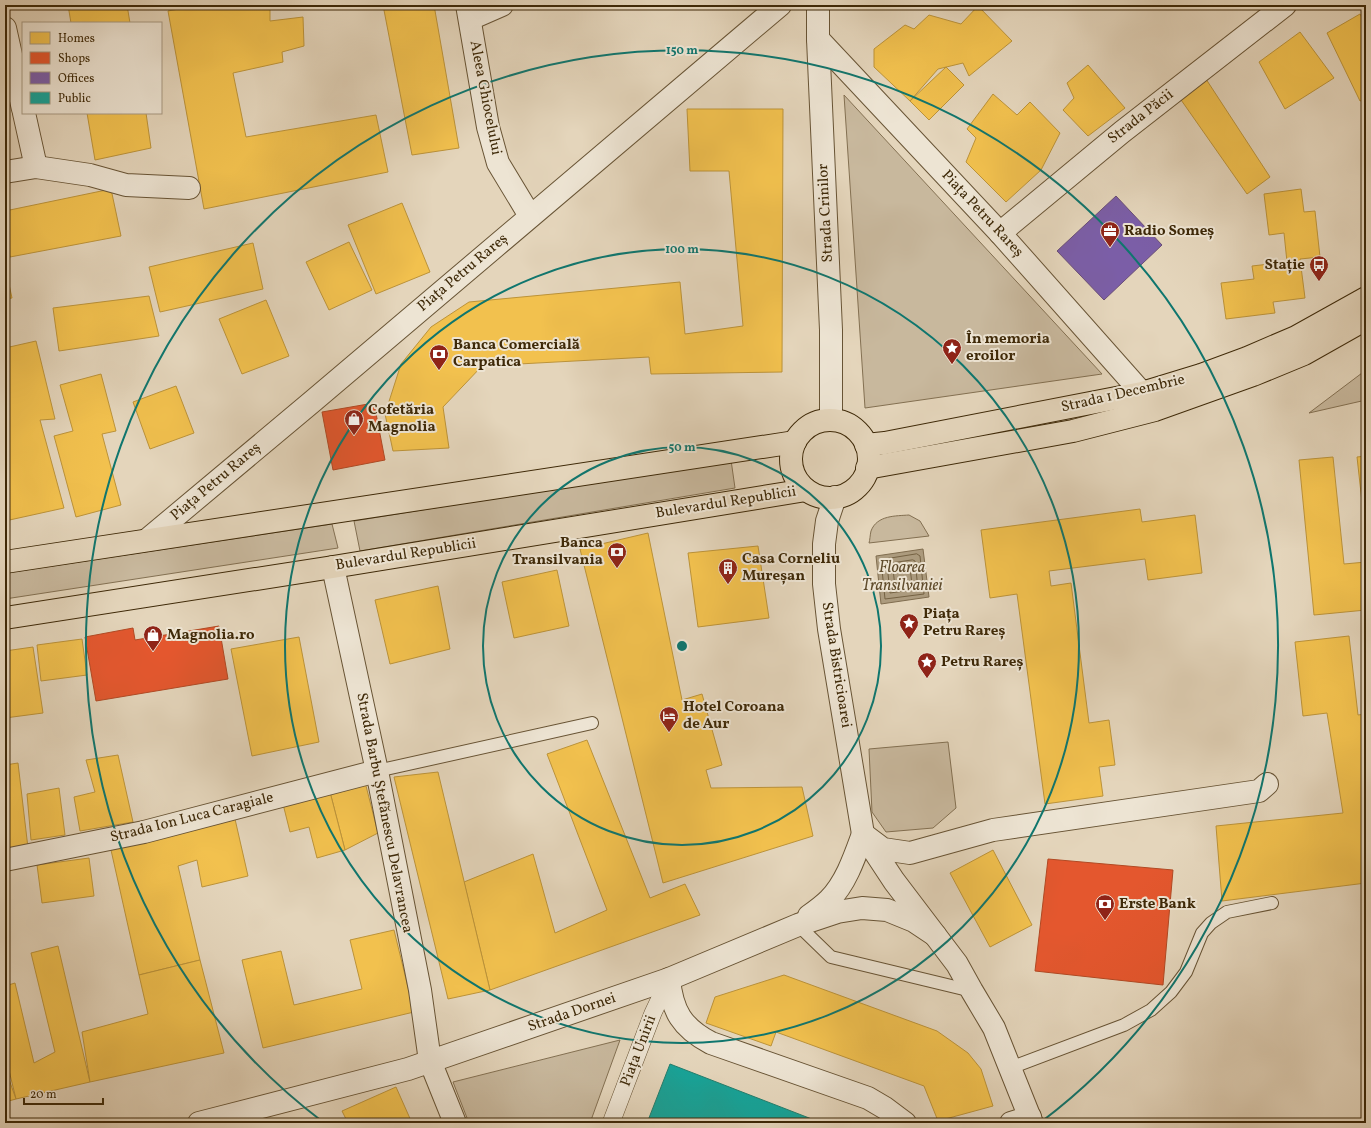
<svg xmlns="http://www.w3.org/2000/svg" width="1371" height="1128" viewBox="0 0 1371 1128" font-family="Vollkorn,serif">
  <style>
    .green { fill: #c8b89d; stroke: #837052 }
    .water { fill: #ac9b7e; stroke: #806d4f }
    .homes { fill: #f2c14e; stroke: #bc9339 }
    .shops { fill: #e4572e; stroke: #b24923 }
    .offices { fill: #7b5ea7; stroke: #694e77 }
    .public { fill: #17a398; stroke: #237e6d }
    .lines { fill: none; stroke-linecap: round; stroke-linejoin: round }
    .shore { stroke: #756243; stroke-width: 1 }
    .service-casing { stroke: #685435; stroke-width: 14 }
    .pedestrian-casing { stroke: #685435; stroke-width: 18 }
    .minor-casing { stroke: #685435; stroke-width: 24 }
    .tertiary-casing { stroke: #685435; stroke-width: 24 }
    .primary-casing { stroke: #3e2908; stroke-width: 24 }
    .service { stroke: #ede4d3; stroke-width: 12 }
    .pedestrian { stroke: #ede4d3; stroke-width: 17 }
    .minor { stroke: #ede4d3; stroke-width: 22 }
    .tertiary { stroke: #ede4d3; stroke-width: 22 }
    .primary { stroke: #e4d5bb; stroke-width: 22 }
    .ring { fill: none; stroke: #0f766e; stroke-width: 2 }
    .labels { text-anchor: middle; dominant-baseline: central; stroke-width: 4; stroke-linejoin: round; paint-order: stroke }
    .street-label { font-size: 15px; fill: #3e2908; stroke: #ede4d3 }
    .poi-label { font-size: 15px; font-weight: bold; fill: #3e2908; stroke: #ede4d3; text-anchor: start }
    .water-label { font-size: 16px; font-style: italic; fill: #5f4b2b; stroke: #ede4d3 }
    .centre { fill: #0f766e; stroke: #ede4d3; stroke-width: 2 }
    .ring-label { font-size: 12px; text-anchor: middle; font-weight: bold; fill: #0f766e; stroke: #ede4d3; stroke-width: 4; stroke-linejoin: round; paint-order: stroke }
  </style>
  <rect width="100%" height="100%" fill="#e4d5bb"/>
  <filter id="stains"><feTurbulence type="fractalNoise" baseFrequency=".005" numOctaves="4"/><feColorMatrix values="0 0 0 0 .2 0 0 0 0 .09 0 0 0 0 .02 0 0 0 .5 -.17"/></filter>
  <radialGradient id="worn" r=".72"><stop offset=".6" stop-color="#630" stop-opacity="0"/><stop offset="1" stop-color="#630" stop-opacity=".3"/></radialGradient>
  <g class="green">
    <path d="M844,95L1102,374L865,408Z"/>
    <path d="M1366,370V400L1309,413Z"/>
    <path d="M731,460L735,488L360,551L354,521Z"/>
    <path d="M909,515L920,521L929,536L869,543C870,540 870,535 871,531C877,515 896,516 909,515Z"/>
    <path d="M332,524L338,548L5,599V573Z"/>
    <path d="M948,742L956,808L933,828L886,832L872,812L869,749Z"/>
    <path d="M620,1040L590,1123H469L453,1082Z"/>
  </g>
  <path class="water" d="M923,549L929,597L881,604L876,556Z"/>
  <g class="homes">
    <path d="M68,5H127L130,23H71Z"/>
    <path d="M201,5H270V21L303,17L304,46L282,52L283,62L233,73L246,137L376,115L388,172L204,209L168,11Z"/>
    <path d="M383,5H434L459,148L412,155Z"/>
    <path d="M978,6L1012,41L969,76L963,63L938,69L910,101L874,67V49L905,25L914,29L929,15L961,24Z"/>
    <path d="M1360,14L1366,25V99L1360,101L1327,33Z"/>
    <path d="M1300,32L1334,78L1285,109L1259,62Z"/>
    <path d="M1088,65L1125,108L1088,136L1063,110L1074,98L1067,83Z"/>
    <path d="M946,67L964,85L929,120L910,101Z"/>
    <path d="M1204,76L1270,177L1247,194L1179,97Z"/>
    <path d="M993,94L1017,115L1030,102L1060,133L1041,170L1006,202L966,162L976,138L967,129Z"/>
    <path d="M687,109H783L782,372L651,374L649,357L482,366L443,407L449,448L393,451L385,414L401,364L431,327L469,302L680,282L685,334L743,326L729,171H690Z"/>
    <path d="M87,113H146L151,148L95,160Z"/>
    <path d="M111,189L121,236L10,257L5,233V211Z"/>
    <path d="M1301,189L1304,212L1315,211L1320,257L1300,259L1305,298L1273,302L1275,313L1226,319L1221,283L1254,279L1252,266L1287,262L1284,233L1269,235L1264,194Z"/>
    <path d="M402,203L430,272L376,294L348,225Z"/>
    <path d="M349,242L372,290L329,310L306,262Z"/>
    <path d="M253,243L263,289L160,312L149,267Z"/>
    <path d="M5,266L12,298L5,299Z"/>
    <path d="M149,296L159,336L59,351L53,308Z"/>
    <path d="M266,300L289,356L242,374L219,319Z"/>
    <path d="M36,341L55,419L40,420L64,508L5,521V348Z"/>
    <path d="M101,374L116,431L102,434L121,505L76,517L54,436L73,431L60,385Z"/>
    <path d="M176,386L194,433L150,449L133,402Z"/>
    <path d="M1366,456V538L1357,457Z"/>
    <path d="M1333,457L1344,564L1366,562V610L1314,615L1299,460Z"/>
    <path d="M1140,509L1142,522L1195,515L1202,573L1148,580L1145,559L1049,571L1051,586L1071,583L1089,723L1109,720L1115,765L1099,767L1103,796L1045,804L1017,594L990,598L981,530Z"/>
    <path d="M648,533L682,700L702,694L722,765L706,770L711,788L802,787L813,836L663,883L580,549Z"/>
    <path d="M758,546L769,618L698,627L688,553Z"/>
    <path d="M557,570L569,626L514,638L502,582Z"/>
    <path d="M438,586L450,649L390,664L375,600Z"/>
    <path d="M1349,636L1358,715L1366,714V883L1222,901L1216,826L1343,813L1327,713L1303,716L1295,642Z"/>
    <path d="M299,637L319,742L252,756L231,649Z"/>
    <path d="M82,639L87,675L41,681L37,645Z"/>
    <path d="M33,647L43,713L5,718V651Z"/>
    <path d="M587,740L650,898L685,884L700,915L490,990L464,882L533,854L555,933L607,910L547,754Z"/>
    <path d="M118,755L133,822L80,831L74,797L95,792L86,760Z"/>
    <path d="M18,763L28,848L5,850V765Z"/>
    <path d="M438,772L490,990L448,999L394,777Z"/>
    <path d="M365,782L378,833L345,850L330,792Z"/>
    <path d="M59,788L65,835L31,840L27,794Z"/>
    <path d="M330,792L345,850L317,858L309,827L290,832L283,804Z"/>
    <path d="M235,819L248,876L202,887L197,860L178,866L200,960L139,975L111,850Z"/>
    <path d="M993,850L1032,925L990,947L950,873Z"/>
    <path d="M89,858L94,896L42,903L37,865Z"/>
    <path d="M394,930L414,1012L263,1048L242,960L281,951L294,1005L362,989L350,940Z"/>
    <path d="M58,946L90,1082L16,1099L5,1054V986L15,983L34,1063L55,1052L31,953Z"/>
    <path d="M200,960L224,1053L90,1082L82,1032L148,1014L139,975Z"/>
    <path d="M784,975L937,1031L968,1053L981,1069L993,1106L938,1121L924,1086L776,1032L771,1046L706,1023L715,997Z"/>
    <path d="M5,1068L16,1099L5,1102Z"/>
    <path d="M396,1087L412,1123H348L342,1111Z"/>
  </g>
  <g class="shops">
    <path d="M374,403L385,460L333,470L322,412Z"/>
    <path d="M219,626L228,679L96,701L85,637L133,628L135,640Z"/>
    <path d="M1048,859L1173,870L1163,985L1035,971Z"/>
  </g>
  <path class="offices" d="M1116,196L1162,245L1104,300L1057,251Z"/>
  <path class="public" d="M670,1064L822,1123H647Z"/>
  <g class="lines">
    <g class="shore">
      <path d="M917,554L920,556L924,594L885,599L881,560Z"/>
      <path d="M913,560L915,561L918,589L890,593L887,564Z"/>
      <path d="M908,567L910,568L912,584L895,587L893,569Z"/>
    </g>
    <g class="service-casing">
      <g id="service">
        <path d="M377,771L592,723"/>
        <path d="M798,925L831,957L972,991"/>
        <path d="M1010,1068L1124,1025L1151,1010L1171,992L1186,972L1202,933L1211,923L1227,912L1272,903"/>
      </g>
    </g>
    <g class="pedestrian-casing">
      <path id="pedestrian" d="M611,1123L653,1013L669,979"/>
    </g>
    <g class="minor-casing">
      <g id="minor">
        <path d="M467,5L488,127L498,163L530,216"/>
        <path d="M470,19L502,5"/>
        <path d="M5,28L23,109"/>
        <path d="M818,39L1000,233L1142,393"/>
        <path d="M24,113L36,167"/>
        <path d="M5,172L36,167L90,175L126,185L189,188"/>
        <path d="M1000,233L1122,132L1285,5"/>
        <path d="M147,540L313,401L780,5"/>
        <path d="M333,567L377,771L420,990L430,1061L455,1123"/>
        <path d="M863,834L883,849L910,853L993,830L1259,791L1267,784"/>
        <path d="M5,860L144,832L377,771"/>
        <path d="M669,979C672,1011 682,1028 711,1043L868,1098L885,1108L905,1123"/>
        <path d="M1011,1123L1030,1117"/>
      </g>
    </g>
    <g class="tertiary-casing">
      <g id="tertiary">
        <path d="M818,5V39L831,330V420"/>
        <path d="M835,497L827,521L824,544V584L829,629L863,834L894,881L957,964L972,991L994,1028L1032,1123"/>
        <path d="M809,916C816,911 823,906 829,900C846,883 855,856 863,834"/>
        <path d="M199,1123L408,1069L669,979L798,925L837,912L862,908L887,910L914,921L935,935"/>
      </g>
    </g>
    <g class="primary-casing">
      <g id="primary">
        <circle cx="830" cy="459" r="39"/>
        <path d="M866,445L885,443L1142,393L1201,375L1247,358L1296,337L1366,298"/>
        <path d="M867,468L1073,431L1155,410L1253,375L1304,354L1366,319"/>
        <path d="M5,562L795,442"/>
        <path d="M5,618L333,567L806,490"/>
      </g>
    </g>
    <use href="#service" class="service"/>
    <use href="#pedestrian" class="pedestrian"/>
    <use href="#minor" class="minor"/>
    <use href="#tertiary" class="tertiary"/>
    <use href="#primary" class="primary"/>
  </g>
  <g class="ring">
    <circle cx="682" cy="646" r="199"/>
    <circle cx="682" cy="646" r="397"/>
    <path d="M323 1122A596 596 0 1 1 1041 1122"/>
  </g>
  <defs>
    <g id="office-pin" transform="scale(1)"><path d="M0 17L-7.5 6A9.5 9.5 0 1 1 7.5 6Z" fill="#8f2418" stroke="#ede4d3"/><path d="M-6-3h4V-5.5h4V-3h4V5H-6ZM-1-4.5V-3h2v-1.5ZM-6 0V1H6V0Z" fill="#fff"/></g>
    <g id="bus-pin" transform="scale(1)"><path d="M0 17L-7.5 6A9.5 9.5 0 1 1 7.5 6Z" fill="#8f2418" stroke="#ede4d3"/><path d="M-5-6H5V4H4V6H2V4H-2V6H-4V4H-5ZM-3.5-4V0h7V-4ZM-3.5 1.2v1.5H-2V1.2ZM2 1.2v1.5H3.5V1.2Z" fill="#fff"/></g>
    <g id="sight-pin" transform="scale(1)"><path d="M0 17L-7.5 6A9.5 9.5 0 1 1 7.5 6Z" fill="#8f2418" stroke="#ede4d3"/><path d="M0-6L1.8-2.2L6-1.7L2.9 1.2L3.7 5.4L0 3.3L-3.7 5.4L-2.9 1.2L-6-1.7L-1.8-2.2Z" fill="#fff"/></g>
    <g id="bank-pin" transform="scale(1)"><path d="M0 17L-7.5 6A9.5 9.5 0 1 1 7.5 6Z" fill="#8f2418" stroke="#ede4d3"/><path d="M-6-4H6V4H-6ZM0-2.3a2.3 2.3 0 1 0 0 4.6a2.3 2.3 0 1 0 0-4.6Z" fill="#fff"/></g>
    <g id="shop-pin" transform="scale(1)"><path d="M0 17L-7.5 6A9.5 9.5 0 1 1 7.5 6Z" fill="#8f2418" stroke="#ede4d3"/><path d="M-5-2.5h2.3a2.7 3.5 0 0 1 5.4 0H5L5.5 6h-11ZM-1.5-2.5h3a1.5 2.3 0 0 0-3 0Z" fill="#fff"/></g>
    <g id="building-pin" transform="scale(1)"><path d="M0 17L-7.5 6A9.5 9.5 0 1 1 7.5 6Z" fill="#8f2418" stroke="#ede4d3"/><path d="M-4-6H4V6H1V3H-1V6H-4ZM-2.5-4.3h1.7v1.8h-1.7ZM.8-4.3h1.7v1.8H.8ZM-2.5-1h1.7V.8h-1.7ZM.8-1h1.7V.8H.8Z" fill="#fff"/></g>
    <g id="hotel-pin" transform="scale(1)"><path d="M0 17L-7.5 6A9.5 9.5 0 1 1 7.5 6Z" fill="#8f2418" stroke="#ede4d3"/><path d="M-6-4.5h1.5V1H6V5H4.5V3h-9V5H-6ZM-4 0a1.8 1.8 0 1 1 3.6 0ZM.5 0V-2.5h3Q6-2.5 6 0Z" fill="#fff"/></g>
  </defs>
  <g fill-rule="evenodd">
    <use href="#office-pin" x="1110" y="231"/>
    <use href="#bus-pin" x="1319" y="265"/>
    <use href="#sight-pin" x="952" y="348"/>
    <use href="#bank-pin" x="439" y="354"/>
    <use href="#shop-pin" x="354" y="419"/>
    <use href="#bank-pin" x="617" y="552"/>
    <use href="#building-pin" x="728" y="568"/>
    <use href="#sight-pin" x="909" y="623"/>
    <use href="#shop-pin" x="153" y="635"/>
    <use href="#sight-pin" x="927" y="662"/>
    <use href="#hotel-pin" x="669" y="716"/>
    <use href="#bank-pin" x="1105" y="904"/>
  </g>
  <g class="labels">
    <g class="street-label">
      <text transform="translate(485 98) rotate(79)">Aleea Ghiocelului</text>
      <text transform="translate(1141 117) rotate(-38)">Strada Păcii</text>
      <text transform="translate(826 213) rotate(-93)">Strada Crinilor</text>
      <text transform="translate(982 214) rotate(47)">Piața Petru Rareș</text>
      <text transform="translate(463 273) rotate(-40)">Piața Petru Rareș</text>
      <text transform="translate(1123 394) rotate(-13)">Strada 1 Decembrie</text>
      <text transform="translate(216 482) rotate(-40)">Piața Petru Rareș</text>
      <text transform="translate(726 503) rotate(-9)">Bulevardul Republicii</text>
      <text transform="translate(406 555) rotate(-9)">Bulevardul Republicii</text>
      <text transform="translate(836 665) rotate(81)">Strada Bistricioarei</text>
      <text transform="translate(384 813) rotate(79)">Strada Barbu Ștefănescu Delavrancea</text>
      <text transform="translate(192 818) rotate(-14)">Strada Ion Luca Caragiale</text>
      <text transform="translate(572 1013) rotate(-19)">Strada Dornei</text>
      <text transform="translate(639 1051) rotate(-69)">Piața Unirii</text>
    </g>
    <g class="poi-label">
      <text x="1124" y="231">Radio Someș</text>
      <text x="1305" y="265" text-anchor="end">Stație</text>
      <text x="966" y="339">În memoria<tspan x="966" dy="17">eroilor</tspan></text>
      <text x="453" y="345">Banca Comercială<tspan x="453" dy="17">Carpatica</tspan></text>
      <text x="368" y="410">Cofetăria<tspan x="368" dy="17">Magnolia</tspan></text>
      <text x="603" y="543" text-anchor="end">Banca<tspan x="603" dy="17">Transilvania</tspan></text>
      <text x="742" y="559">Casa Corneliu<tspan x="742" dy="17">Mureșan</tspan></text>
      <text x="923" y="614">Piața<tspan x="923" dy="17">Petru Rareș</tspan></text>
      <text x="167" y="635">Magnolia.ro</text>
      <text x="941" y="662">Petru Rareș</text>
      <text x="683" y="707">Hotel Coroana<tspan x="683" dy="17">de Aur</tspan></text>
      <text x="1119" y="904">Erste Bank</text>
    </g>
    <g class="water-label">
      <text x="902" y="568">Floarea<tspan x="902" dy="18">Transilvaniei</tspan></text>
    </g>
  </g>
  <circle cx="682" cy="646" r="6" class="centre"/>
  <g class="ring-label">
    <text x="682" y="54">150 m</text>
    <text x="682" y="253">100 m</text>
    <text x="682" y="451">50 m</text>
  </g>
  <rect width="1371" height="1128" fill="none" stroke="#e4d5bb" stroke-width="20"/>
  <rect x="6" y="6" width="1359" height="1116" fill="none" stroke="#3e2908" stroke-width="2"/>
  <rect x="10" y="10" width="1351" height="1108" fill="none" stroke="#3e2908"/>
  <rect x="22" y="22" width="140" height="92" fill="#ede4d3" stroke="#a79982"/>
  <rect x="30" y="32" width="20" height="12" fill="#f2c14e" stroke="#a79982"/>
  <text x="58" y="42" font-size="12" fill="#3e2908">Homes</text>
  <rect x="30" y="52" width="20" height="12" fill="#e4572e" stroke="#a79982"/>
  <text x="58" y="62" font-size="12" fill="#3e2908">Shops</text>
  <rect x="30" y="72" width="20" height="12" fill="#7b5ea7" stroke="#a79982"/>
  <text x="58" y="82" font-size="12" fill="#3e2908">Offices</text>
  <rect x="30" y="92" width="20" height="12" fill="#17a398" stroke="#a79982"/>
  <text x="58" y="102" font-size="12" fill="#3e2908">Public</text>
  <path d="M24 1098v6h79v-6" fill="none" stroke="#3e2908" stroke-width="2"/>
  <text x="30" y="1098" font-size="12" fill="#3e2908" stroke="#ede4d3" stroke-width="3" paint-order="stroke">20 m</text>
  <rect width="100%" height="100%" filter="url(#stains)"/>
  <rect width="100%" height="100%" fill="url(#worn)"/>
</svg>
